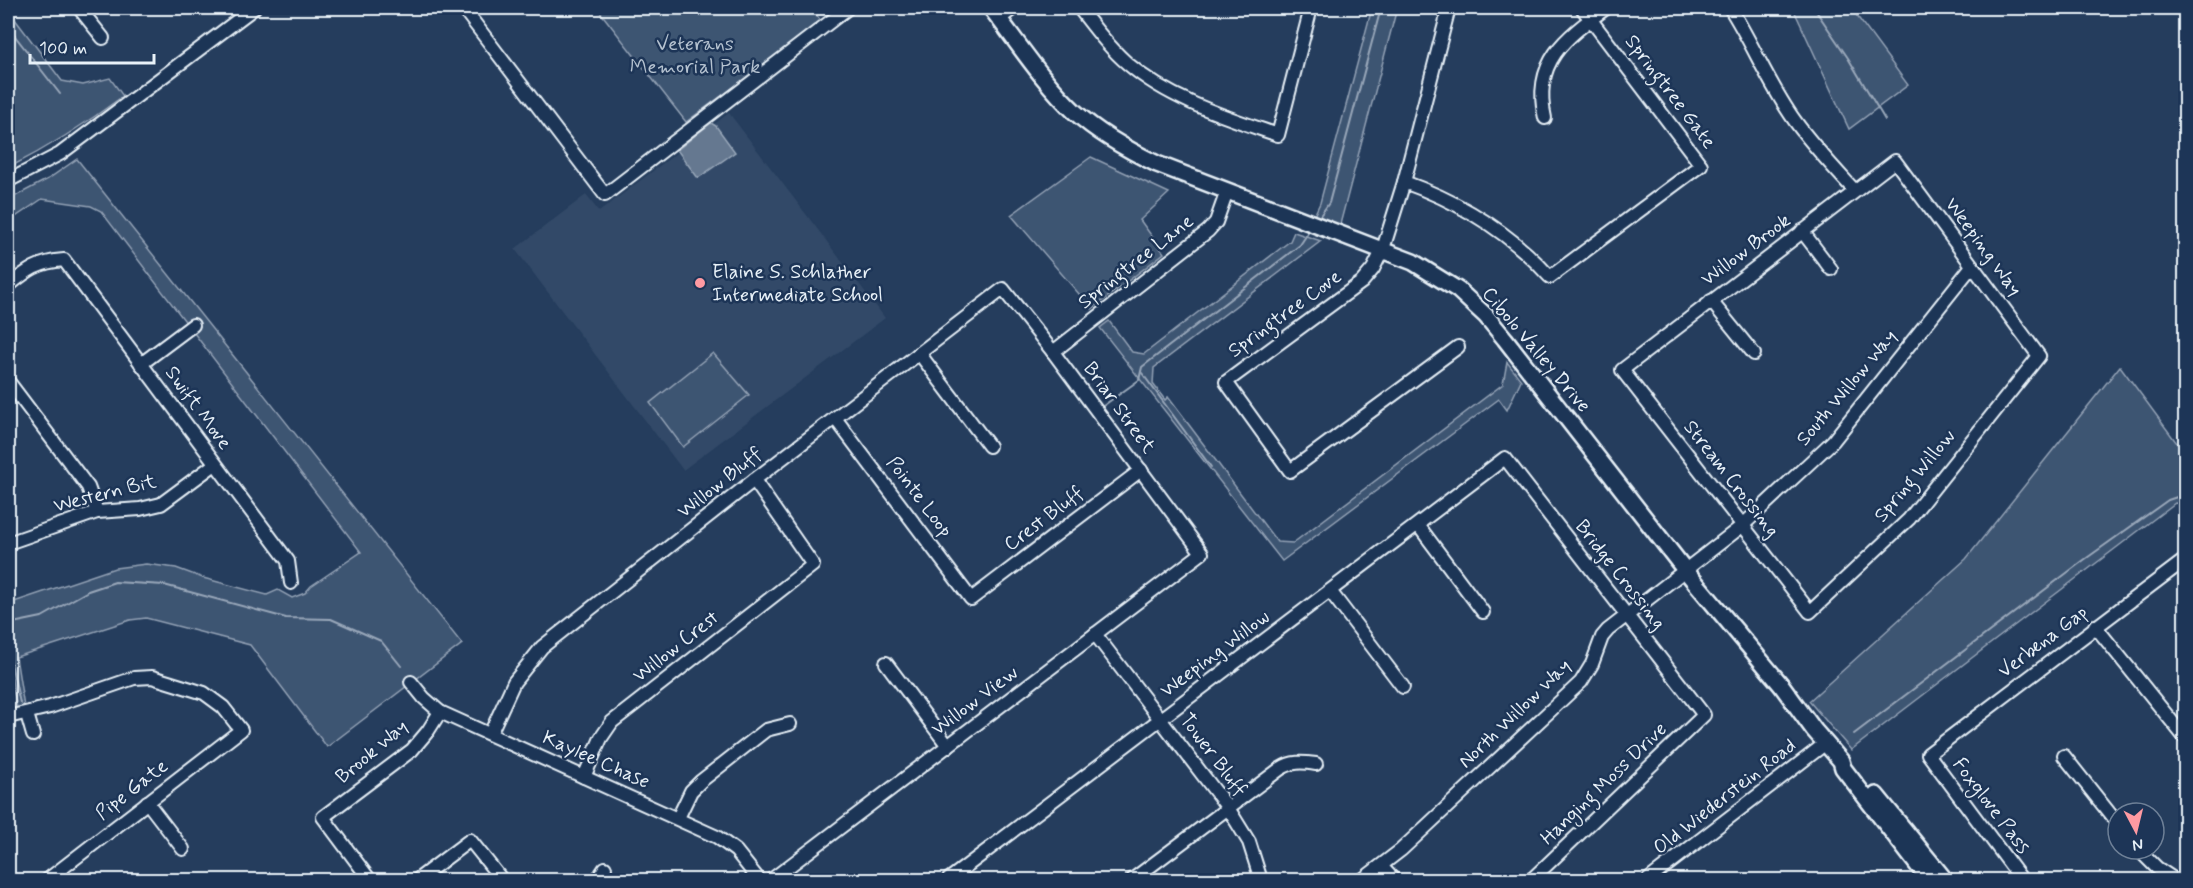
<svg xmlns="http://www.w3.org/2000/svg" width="2193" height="888" viewBox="0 0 2193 888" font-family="Mynerve,sans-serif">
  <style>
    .built { fill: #334a68 }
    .green { fill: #3e5472; stroke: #93a2b5; stroke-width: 1.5 }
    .water { fill: #657890; stroke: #99a8ba; stroke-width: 1.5 }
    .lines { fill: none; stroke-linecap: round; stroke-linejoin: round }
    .stream { stroke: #99a8ba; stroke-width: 2 }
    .minor-casing { stroke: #e8f1f8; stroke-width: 16 }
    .major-casing { stroke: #e8f1f8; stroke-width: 20 }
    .minor { stroke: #1d3557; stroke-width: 12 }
    .major { stroke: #1d3557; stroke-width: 15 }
    .poi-dot { fill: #ff9aa2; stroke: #1d3557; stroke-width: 2 }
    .labels { text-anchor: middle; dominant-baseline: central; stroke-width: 5; stroke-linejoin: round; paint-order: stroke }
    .park-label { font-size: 20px; fill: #b5c2d0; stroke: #1d3557 }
    .street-label { font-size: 20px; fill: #e8f1f8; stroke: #1d3557 }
    .poi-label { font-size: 20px; fill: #e8f1f8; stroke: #1d3557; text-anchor: start }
  </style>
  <rect width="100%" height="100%" fill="#253d5d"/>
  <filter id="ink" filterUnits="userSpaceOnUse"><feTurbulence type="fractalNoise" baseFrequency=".0167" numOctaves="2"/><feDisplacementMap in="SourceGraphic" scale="12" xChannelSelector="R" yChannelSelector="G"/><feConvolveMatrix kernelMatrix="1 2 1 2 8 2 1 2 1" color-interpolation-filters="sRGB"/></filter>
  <g filter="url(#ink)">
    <path class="built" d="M729,113L885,318L683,470L515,249L586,195L599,212Z"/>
    <g class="green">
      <path d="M597,8H811L822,22L686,122Z"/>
      <path d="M1372,8H1397L1338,232L1311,222L1320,203Z"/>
      <path d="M1793,8H1851L1908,85L1849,129Z"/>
      <path d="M8,10L62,81L83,85L110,78L123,96C87,123 48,148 8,168V85L10,83L8,79Z"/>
      <path d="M1091,157L1169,193L1140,220L1164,253L1092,309L1011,215Z"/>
      <path d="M77,159L462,644L327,747L250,645L146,618L130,620L16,657L24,707L17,709L8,659V604L115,568L146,564L176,568L203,578L267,595L278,590L292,598L305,593L311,586L361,552L101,211L91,206L42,199L8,222V200L48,179Z"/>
      <path d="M1294,232L1321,241L1154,368L1153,384L1165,400L1168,397L1277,542L1293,543L1503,384L1507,362L1521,380L1507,410L1499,399L1282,561L1100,328L1109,321L1132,352L1144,354L1290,241Z"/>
      <path d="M713,353L749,395L683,447L650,403Z"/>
      <path d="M2120,366L2185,454V505L2175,503L1851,750L1809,701L1966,559Z"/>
    </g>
    <path class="water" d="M711,123L716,126L735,152L698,178L677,150Z"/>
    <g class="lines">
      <g class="stream">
        <path d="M1814,8L1848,58L1885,120"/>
        <path d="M8,27L60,94"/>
        <path d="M1319,217L1329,203L1381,8"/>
        <path d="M1142,373L1211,467"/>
        <path d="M1103,406L1139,380L1142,367L1300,245L1310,230"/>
        <path d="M8,624L42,617L88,591L115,582L164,585L286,618L331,619L381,641L401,666"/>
        <path d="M8,650L20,703"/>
        <path d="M1854,734L2084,560L2168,500L2186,494"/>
      </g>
      <g class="minor-casing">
        <g id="minor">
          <path d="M79,8L103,38"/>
          <path d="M463,8L605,195L848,8"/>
          <path d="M1079,8C1094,27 1109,48 1128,64C1170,100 1226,117 1278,135L1311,8"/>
          <path d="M1449,8L1404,182L1383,249L1373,269L1362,282L1226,382L1290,471L1458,347"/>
          <path d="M1730,8C1753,44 1769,85 1795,121C1813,146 1834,168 1855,191"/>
          <path d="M1000,18L1014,8"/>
          <path d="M1545,118C1532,62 1565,38 1606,8"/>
          <path d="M1895,161L2039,356L1909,519L1810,612L1622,370Z"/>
          <path d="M8,181L60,154L254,8"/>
          <path d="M1404,182C1460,202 1510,232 1550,277L1701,165L1582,8"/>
          <path d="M1802,231L1831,269"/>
          <path d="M8,286C28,270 38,262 64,260L288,561L291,583"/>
          <path d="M1711,301L1754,354"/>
          <path d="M1053,352L1208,231L1216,222L1227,191"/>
          <path d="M919,353L989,446"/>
          <path d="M141,364L193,325"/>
          <path d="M8,381L88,487L97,512"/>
          <path d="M835,418L971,599L1141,470"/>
          <path d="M1418,525L1483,612"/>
          <path d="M8,543L97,512L140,509L161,504L215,464"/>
          <path d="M1330,591L1403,687"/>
          <path d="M2095,626L2186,739"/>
          <path d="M1095,634L1228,808L1249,842L1261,880"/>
          <path d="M886,663L948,746"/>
          <path d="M411,682L424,698L440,712L717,837L736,851L759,880"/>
          <path d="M27,714L33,735"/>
          <path d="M8,717L50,707L134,678L152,677L204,693L223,707L241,730L47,880"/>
          <path d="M490,734L514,682L542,647L754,480L1003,289L1053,352L1202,553L771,880"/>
          <path d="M2064,756L2118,824"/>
          <path d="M584,777L601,738L612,722L813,565L754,480"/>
          <path d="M147,802L183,849"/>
          <path d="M678,818L691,791L701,781L766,730L790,724"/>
          <path d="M2138,849L2157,868L2175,880"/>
          <path d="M1381,866L1394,880"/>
          <path d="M370,880L323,817L412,750L428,731L440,712"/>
          <path d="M417,880L470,840L502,880"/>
          <path d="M597,880L605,868"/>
          <path d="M948,880L1505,458L1704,715L1531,880"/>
          <path d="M1132,880L1280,769C1292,761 1302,762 1316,764"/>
          <path d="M1362,880L1401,850L1581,682L1592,664L1602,637L1608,630L1742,526L1833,441L1972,266"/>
          <path d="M1648,880L1826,743"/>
          <path d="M2022,880L1928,754L2182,562L2186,566"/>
          <path d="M2183,880L2186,872"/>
        </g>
      </g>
      <g class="major-casing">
        <g id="major">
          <path d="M991,8C1018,43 1043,82 1075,112C1099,134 1128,150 1157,164L1413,262L1458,290L1486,316L1505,339L1685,570L1782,686L1814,730L1841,761L1843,768L1929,880"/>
          <path d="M1876,795L1945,880"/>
        </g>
      </g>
      <use href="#minor" class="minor"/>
      <use href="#major" class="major"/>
    </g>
  </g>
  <circle class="poi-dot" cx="700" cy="283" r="6"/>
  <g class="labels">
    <g class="park-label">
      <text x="695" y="44">Veterans<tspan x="695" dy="23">Memorial Park</tspan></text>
    </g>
    <g class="street-label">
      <text transform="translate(1670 92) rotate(53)">Springtree Gate</text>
      <text transform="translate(1983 247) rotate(54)">Weeping Way</text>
      <text transform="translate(1746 250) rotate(-37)">Willow Brook</text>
      <text transform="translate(1136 262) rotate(-38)">Springtree Lane</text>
      <text transform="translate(1285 314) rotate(-36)">Springtree Cove</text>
      <text transform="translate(1536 350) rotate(50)">Cibolo Valley Drive</text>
      <text transform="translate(1847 388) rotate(-50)">South Willow Way</text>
      <text transform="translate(198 408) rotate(54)">Swift Move</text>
      <text transform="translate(1119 408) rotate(54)">Briar Street</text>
      <text transform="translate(1915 476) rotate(-50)">Spring Willow</text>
      <text transform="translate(1731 479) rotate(52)">Stream Crossing</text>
      <text transform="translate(720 483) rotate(-38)">Willow Bluff</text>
      <text transform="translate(105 494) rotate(-14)">Western Bit</text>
      <text transform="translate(919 497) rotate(53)">Pointe Loop</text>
      <text transform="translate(1044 519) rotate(-37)">Crest Bluff</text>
      <text transform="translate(1620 575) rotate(52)">Bridge Crossing</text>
      <text transform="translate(2043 642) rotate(-37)">Verbena Gap</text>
      <text transform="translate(676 647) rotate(-38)">Willow Crest</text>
      <text transform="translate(1215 654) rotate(-37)">Weeping Willow</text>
      <text transform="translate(975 701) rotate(-37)">Willow View</text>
      <text transform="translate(1515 714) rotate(-44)">North Willow Way</text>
      <text transform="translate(372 752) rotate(-40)">Brook Way</text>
      <text transform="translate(1213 755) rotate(53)">Tower Bluff</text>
      <text transform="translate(596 760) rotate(24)">Kaylee Chase</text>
      <text transform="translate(1604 784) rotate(-44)">Hanging Moss Drive</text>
      <text transform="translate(132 790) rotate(-38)">Pipe Gate</text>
      <text transform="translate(1725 797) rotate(-38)">Old Wiederstein Road</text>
      <text transform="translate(1991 806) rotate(53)">Foxglove Pass</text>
    </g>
    <g class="poi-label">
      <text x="712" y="272">Elaine S. Schlather<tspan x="712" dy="23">Intermediate School</tspan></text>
    </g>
  </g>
  <rect width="2193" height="888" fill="none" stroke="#1d3557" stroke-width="30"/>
  <rect x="15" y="15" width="2163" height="858" fill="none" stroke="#e8f1f8" stroke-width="2" filter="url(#ink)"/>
  <g transform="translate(2136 831) rotate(173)"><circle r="28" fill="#1d3557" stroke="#6e8097" stroke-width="1.5"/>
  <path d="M0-4.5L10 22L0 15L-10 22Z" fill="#ff9aa2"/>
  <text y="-9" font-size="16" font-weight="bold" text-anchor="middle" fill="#e8f1f8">N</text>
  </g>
  <path d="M30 54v9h124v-9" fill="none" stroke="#e8f1f8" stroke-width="3"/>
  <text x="39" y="54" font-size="18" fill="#e8f1f8" stroke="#1d3557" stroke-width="4.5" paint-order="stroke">100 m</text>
</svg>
